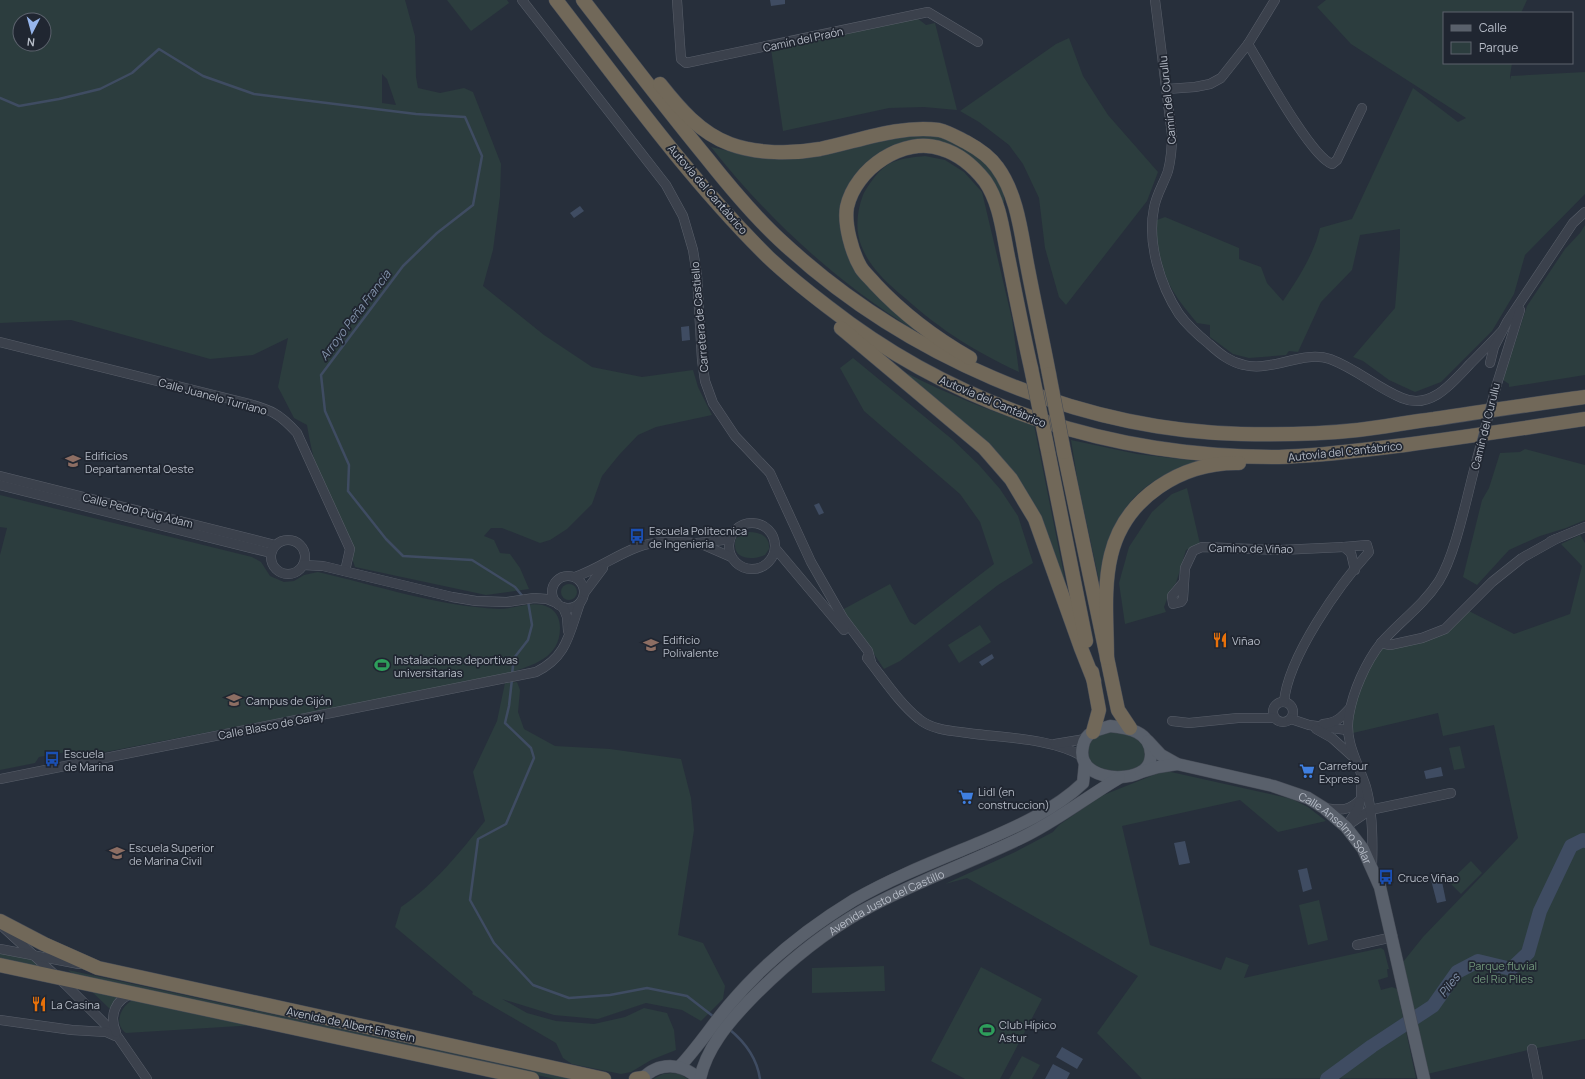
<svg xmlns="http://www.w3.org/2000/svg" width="1585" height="1079" viewBox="0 0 1585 1079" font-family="Manrope,sans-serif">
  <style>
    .green { fill: #2c3d3e; fill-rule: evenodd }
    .water { fill: #3f4c62 }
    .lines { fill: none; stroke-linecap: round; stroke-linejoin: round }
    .stream { stroke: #3f4c62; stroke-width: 2.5 }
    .river { stroke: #3f4c62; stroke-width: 14 }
    .minor-casing { stroke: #595f6a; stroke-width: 10 }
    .major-casing { stroke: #444a55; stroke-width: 13 }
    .highway-casing { stroke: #464c57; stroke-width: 15 }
    .minor { stroke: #3b414c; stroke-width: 9 }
    .major { stroke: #59606b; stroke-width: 12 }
    .highway { stroke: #716859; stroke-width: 14 }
    .minor-bridge-casing { stroke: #595f6a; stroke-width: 10; stroke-linecap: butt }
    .highway-bridge-casing { stroke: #464c57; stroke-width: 15; stroke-linecap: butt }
    .minor-bridge { stroke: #3b414c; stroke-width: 9 }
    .highway-bridge { stroke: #716859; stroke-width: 14 }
    .labels { text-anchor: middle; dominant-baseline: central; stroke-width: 3.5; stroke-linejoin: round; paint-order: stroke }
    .street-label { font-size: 11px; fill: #b6bcc7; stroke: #202631 }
    .poi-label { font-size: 11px; fill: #b6bcc7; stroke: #202631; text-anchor: start }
    .park-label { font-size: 11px; fill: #70957a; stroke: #202631 }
    .water-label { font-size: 12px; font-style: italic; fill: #8292aa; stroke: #202631 }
  </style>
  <rect width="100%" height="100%" fill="#272f3b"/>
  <g class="green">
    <path d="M0,0H405L415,36L416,77L418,88L440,93L464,88L473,92L501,164L500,196L493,250L483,286L544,335L592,367L642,377L693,370L698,387L712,415L656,427L638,435L619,455L602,476L592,504L567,529L550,540L540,543L502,528H491L484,536L494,540L500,553L510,554L520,568L529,589L486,595L355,567C347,542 334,518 325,493C316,472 311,448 307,425L294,418L278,387L288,338L253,355L210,359L71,320L0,323ZM20,20H44V44H20ZM382,74L387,79L396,105L382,103Z"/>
    <path d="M447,0H507L509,3L471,31Z"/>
    <path d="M1326,0H1527L1521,13H1444V63H1512L1510,76L1511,80V76L1585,72V194L1525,255L1514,294L1492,331L1441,382L1415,392L1389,380L1363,361L1353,357L1395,308L1400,248V229L1360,235L1352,270L1321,302L1298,352L1289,351L1286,355L1249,358L1233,354L1210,337V325L1197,323C1189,313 1180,303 1173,291C1163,275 1154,238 1157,220L1165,217L1239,248V259L1261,267L1267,283L1283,301C1298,279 1314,254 1320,228L1352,219L1413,88L1458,122L1466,118L1351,44L1317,7Z"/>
    <path d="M917,18L926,25L935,23L957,110L924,107L889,108L783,131L771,49Z"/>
    <path d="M1069,38L1083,76L1108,115L1158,172L1147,201L1066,305L1059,297L1045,248L1039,198L1023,164L1009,145L979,122L960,111L1056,44Z"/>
    <path d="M911,134C925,134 941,134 954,140C974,150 1008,179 1004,203L958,148L877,156L841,221L842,236L851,261L912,325L914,330C835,281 768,219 711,147L765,159H794Z"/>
    <path d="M925,156L945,160L964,172L982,192L1012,319L1019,372C974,351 942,331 905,298C888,284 869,267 861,245C855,229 857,211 863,195C868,185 881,166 893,162C903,158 915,157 925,156Z"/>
    <path d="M1585,225V375L1509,387V384L1503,380L1527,306L1565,249L1580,233Z"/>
    <path d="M853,358L953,440L979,465L1000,489L1018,516L1033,563L998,585L900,661L884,669L858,630L842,610L890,584L910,622L915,625L994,564L980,522L960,494L864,411L840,368Z"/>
    <path d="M892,366C939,390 985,410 1034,425L1068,595L1006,467Z"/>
    <path d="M1071,440L1137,454L1206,462C1191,466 1174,470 1160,478C1117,501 1107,542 1100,585L1078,483Z"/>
    <path d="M1525,449L1585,465V520L1566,528L1540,536L1509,550L1477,585L1463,577L1482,500L1489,488L1500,453L1520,452Z"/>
    <path d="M1187,488L1200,544L1186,550L1176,583L1170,591L1164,607L1166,612L1125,624L1119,583L1129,547L1152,512L1172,494Z"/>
    <path d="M0,495L252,557L261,562L270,576L284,582L294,581L304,575L318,572C378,586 438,606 499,609C516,609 534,599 550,608C557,612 560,620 560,628C560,662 525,667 499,676L74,758L66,752L39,757L35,763L0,770V555L7,528L0,527Z"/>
    <path d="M749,532C760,532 770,536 769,549L765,555C750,561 730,559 736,538Z"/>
    <path d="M1580,535L1585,543V1039L1532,1049L1423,1075L1399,967L1423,937L1518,838L1494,725L1443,736L1438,713L1353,733L1347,730L1349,714L1381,643L1445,629L1465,609L1514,634L1570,614L1582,566L1561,544Z"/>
    <circle cx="569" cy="592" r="8"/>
    <path d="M980,625L991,642L959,663L948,645Z"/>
    <path d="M517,682L520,690L518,712L524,729L555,746L610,749L681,759L691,798L694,830L678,935L703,943L725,986L723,999L701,1021L682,1010L646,1003L598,1019L554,1015L502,999L527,1013L556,1021L582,1023L594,1024L625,1017L644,1008L667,1013L674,1030L676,1050L651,1060L631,1072L621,1074L572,1064L563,1058L556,1043L472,994L473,992L395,927L401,907C434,885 460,852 485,821L473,772L497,721L505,683Z"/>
    <path d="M1130,728L1151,752L1139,773L1092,770L1082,748L1093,732Z"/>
    <path d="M1460,746L1465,768L1454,770L1449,748Z"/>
    <path d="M1161,772H1171L1292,799L1308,807L1326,821L1278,832L1240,800L1122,826L1150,945L1221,970L1226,957L1249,965L1244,978L1381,948L1384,950L1389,969H1387L1388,977L1378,980L1381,990L1392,987L1397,989L1416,1078L1142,1079L1097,1033L1138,976L967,878L945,884L1013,853L1053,832L1059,825L1101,796Z"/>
    <path d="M1471,861L1482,873L1461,894L1449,882Z"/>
    <path d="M1319,900L1328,940L1308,945L1299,905Z"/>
    <path d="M0,949L35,955L58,977L0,965Z"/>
    <path d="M884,966L885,991L812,993V968Z"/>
    <path d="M981,967L1042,999L1000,1079H965L931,1061Z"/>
    <path d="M68,970L572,1079H555L74,975Z"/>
    <path d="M86,986L121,993L111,1010Z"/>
    <path d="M135,999L256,1025L126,1033C112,1023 122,1004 135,999Z"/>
    <path d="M1022,1056L1040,1065L1032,1079H1009Z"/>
    <path d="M671,1073L680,1074L688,1079H653L663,1074Z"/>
  </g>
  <g class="water">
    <path d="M770,0H785V4L771,6Z"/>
    <path d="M580,206L584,211L574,218L570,213Z"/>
    <path d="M689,326L690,340L682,341L681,327Z"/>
    <path d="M819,503L824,513L819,515L814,505Z"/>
    <path d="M992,654L994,658L982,666L979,662Z"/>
    <path d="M1441,767L1443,776L1426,779L1424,771Z"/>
    <path d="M1185,841L1190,863L1179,865L1174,843Z"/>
    <path d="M1307,868L1312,889L1303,892L1298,870Z"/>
    <path d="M1441,877L1446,901L1437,903L1431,880Z"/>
    <path d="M1062,1047L1083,1059L1077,1069L1056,1057Z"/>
    <path d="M1053,1064L1070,1073L1067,1079H1045Z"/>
  </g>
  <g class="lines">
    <g class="stream">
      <path d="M0,98L19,106L59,99L100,89L132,73L159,49L203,76L254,94L416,114L465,117L482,156L473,205L437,233L403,266L321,375L325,411L349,465L348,491L386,539L403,556L472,560L515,587L524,598"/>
      <path d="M512,674L514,658L528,640L532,625L528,601"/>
      <path d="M512,679L509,706L505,723L531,748L534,758L506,824L478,839L470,900L494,943L533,985L569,998L610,995L647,988L687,996L714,1017"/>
      <path d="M729,1029C745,1042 757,1058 760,1079"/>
    </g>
    <path class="river" d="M1327,1079L1372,1046L1433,1006L1457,972L1478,961L1511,969L1528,953L1540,911L1571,846L1583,840L1585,841"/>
    <g class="minor-casing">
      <g id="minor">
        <path d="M522,0L666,185L683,216L693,250L697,275L702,360L705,381L713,403L735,436L770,473L811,562L843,618L868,651L871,662"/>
        <path d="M677,0L681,59L686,63L928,12L978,42"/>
        <path d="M1155,0L1172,135C1172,148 1171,159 1168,171C1164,183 1156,195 1154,208C1147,243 1160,285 1179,314C1187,325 1198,335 1209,344C1220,354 1230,362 1244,365C1273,372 1302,350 1330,359C1357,369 1377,388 1402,398C1431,410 1452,383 1470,364C1480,354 1491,343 1501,332"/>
        <path d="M1248,44C1262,67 1311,157 1332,164L1337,160L1362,108"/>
        <path d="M1167,89L1195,87L1210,84L1221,78L1248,44L1275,0"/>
        <path d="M0,342L246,403C271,410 279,413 297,433L350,549L345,571"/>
        <path d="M1490,363L1494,347L1507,322L1573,223L1585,212"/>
        <path d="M1496,387L1520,310"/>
        <path d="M0,476L275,545"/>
        <path d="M0,485L271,553"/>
        <circle cx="752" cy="546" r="23"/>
        <circle cx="288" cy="557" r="17"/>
        <path d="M1551,541L1585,527"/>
        <path d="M699,543L731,557"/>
        <path d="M775,548L844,630"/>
        <path d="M303,565L323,566L452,597L476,601L507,602L534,598L547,599L557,603"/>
        <circle cx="568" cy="592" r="16"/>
        <path d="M575,577C598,569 616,555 638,547C658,540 677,542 696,543C707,543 719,540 730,539"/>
        <path d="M1183,583L1172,596L1173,604L1181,602L1183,599L1185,568L1193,551L1202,547L1280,550L1344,547"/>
        <path d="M585,592L603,568"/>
        <path d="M563,607L567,617L568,631"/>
        <path d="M1381,643L1390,645L1422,638L1445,629L1492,582L1522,558L1556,539"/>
        <path d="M867,658C883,678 899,703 919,719C932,730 952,731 968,733C1003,738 1051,738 1082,756"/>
        <circle cx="1283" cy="712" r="10"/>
        <path d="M1284,702C1288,657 1339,585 1369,552L1367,545L1344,547L1351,553L1355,570"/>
        <path d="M1291,719L1309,725L1347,730"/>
        <path d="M1172,721L1189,723L1238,718H1274"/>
        <path d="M1323,724C1336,723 1341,718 1350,708"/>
        <path d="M1316,729L1332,738L1352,756"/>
        <path d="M1055,744L1085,739"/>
        <path d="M0,779L536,672C567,657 569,634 580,603"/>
        <path d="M1324,808C1341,810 1348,812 1361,799V782"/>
        <path d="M1370,810L1451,793"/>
        <path d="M1348,825L1370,810"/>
        <path d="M1346,827L1359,807L1360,802"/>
        <path d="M1372,866C1373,840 1373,812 1366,787C1358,762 1344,742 1349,715C1353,691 1366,662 1381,643C1400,621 1422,607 1439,581C1457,551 1467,494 1477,459"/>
        <path d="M4,928L66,985L118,1037L147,1079"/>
        <path d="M1357,945L1393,937"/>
        <path d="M0,949L79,964"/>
        <path d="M0,1020L72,1030L106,1032L115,1036"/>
        <path d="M116,1032C109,1016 115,999 132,994"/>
        <path d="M1532,1049L1538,1079"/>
      </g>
    </g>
    <g class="major-casing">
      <g id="major">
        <path d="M1110,726C1128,728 1150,731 1151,754C1151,760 1149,766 1144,770C1125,784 1075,778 1083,746C1084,740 1087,735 1093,732C1098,729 1105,728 1110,726Z"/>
        <path id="s1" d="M1148,741L1161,755L1177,764L1273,786L1308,798L1324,808L1346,827L1363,849L1380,887L1424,1079"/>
        <path d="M1141,772L1158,767L1177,764"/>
        <path d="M680,1066C698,1047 712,1025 729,1005C764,963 808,928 854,900C894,877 938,860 981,842C1016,827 1055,810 1083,783L1085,763"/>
        <path d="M642,1079C659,1061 682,1063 699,1079"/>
        <path id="s2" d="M700,1079C706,1049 728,1023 749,1001C783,966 820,935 862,911C912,883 967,864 1019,839C1054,823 1085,798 1119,778"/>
      </g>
    </g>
    <g class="highway-casing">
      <g id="highway">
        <path d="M556,0C624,88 689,179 768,257C787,275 807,291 828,307C957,408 1115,458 1279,457C1321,456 1363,450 1405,445C1465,437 1525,428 1585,419"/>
        <path d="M583,0C624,53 664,106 706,157C729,186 753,215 780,240C902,354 1074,430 1241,434C1280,435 1320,434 1358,430C1384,427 1409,422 1434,419C1484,411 1535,404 1585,397"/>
        <path d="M660,84C679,108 700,133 730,144C757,154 792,154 820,149C859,141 898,125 939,130C948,132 958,138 966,142C977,148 990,157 997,167C1017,194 1021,232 1027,264C1034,301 1042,337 1049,374"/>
        <path d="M841,328L984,448L1011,479L1035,519L1081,648L1094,681"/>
        <path d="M970,358C935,338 903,314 875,284C871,279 865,274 861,268C852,253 844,224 847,207C855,169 904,135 942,149C959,154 974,167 985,181C1001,204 1003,235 1009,262C1016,297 1023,333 1031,368"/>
        <path d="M1047,446L1086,641"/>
        <path d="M1064,452L1118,710L1130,728"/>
        <path d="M1107,658C1107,624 1103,588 1111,555C1125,497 1182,462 1239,463"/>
        <path d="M1092,672L1099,710L1093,732"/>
        <path d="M0,921L44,944L98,968L604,1079"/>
        <path d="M0,965L532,1079"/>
        <path d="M636,1079L643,1078"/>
      </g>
    </g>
    <use href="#minor" class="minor"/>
    <use href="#major" class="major"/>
    <use href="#highway" class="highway"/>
    <g class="minor-bridge-casing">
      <path id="minor-bridge" d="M1477,459L1496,387"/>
    </g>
    <g class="highway-bridge-casing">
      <g id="highway-bridge">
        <path d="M1031,368L1047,446"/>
        <path d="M1049,374L1064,452"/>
      </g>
    </g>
    <use href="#minor-bridge" class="minor-bridge"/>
    <use href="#highway-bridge" class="highway-bridge"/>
  </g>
  <defs>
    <g id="university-bare" transform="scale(1.2)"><path d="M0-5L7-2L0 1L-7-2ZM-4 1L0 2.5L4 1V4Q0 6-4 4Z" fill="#8d6e63" stroke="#202631" stroke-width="2.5" paint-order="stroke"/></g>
    <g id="bus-bare" transform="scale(1.2)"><path d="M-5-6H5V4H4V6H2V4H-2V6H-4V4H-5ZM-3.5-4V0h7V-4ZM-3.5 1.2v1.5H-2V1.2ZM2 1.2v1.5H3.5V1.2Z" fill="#1a4fb4" stroke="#202631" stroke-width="2.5" paint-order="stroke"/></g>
    <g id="restaurant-bare" transform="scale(1.2)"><path d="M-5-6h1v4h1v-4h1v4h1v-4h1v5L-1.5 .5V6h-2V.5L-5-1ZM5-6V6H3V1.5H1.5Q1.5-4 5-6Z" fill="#e8710a" stroke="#202631" stroke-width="2.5" paint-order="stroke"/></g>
    <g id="stadium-bare" transform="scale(1.2)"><path d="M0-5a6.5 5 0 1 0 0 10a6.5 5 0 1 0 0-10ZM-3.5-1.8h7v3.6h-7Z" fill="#2e9e5b" stroke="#202631" stroke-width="2.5" paint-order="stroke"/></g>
    <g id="supermarket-bare" transform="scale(1.2)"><path d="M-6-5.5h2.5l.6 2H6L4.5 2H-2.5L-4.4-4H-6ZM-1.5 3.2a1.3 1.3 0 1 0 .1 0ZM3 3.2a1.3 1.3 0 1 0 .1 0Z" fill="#3f7fe0" stroke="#202631" stroke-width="2.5" paint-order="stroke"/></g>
  </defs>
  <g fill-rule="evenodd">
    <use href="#university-bare" x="73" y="461"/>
    <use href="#bus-bare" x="637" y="536"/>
    <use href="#restaurant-bare" x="1220" y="640"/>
    <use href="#university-bare" x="651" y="645"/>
    <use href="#stadium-bare" x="382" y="665"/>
    <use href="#university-bare" x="234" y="700"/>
    <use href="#bus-bare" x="52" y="759"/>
    <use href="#supermarket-bare" x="1307" y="771"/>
    <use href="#supermarket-bare" x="966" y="797"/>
    <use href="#university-bare" x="117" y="853"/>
    <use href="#bus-bare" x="1386" y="877"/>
    <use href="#restaurant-bare" x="39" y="1004"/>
    <use href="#stadium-bare" x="987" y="1030"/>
  </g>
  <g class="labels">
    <g class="street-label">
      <text transform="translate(803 39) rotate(-12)">Camín del Praón</text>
      <text transform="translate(1167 100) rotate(-96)">Camín del Curullu</text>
      <text transform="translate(708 189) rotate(49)">Autovía del Cantábrico</text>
      <text transform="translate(699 317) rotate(-95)">Carretera de Castiello</text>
      <text transform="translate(213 396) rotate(15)">Calle Juanelo Turriano</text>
      <text transform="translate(993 401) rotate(23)">Autovía del Cantábrico</text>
      <text transform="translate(1485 426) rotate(-76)">Camín del Curullu</text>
      <text transform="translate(1345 451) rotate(-6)">Autovía del Cantábrico</text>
      <text transform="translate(138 510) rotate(14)">Calle Pedro Puig Adam</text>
      <text transform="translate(1251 548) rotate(1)">Camino de Viñao</text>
      <text transform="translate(271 725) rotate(-11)">Calle Blasco de Garay</text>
      <text stroke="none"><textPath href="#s1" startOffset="214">Calle Anselmo Solar</textPath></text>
      <text stroke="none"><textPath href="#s2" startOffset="264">Avenida Justo del Castillo</textPath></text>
      <text transform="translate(351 1024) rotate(12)">Avenida de Albert Einstein</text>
    </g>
    <g class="poi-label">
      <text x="85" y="455">Edificios<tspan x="85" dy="13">Departamental Oeste</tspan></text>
      <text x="649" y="530">Escuela Politecnica<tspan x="649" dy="13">de Ingenieria</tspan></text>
      <text x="663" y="639">Edificio<tspan x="663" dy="13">Polivalente</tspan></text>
      <text x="1232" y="640">Viñao</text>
      <text x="394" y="659">Instalaciones deportivas<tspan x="394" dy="13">universitarias</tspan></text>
      <text x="246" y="700">Campus de Gijón</text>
      <text x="64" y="753">Escuela<tspan x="64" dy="13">de Marina</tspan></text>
      <text x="1319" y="765">Carrefour<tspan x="1319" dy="13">Express</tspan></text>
      <text x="978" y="791">Lidl (en<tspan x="978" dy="13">construccion)</tspan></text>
      <text x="129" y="847">Escuela Superior<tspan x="129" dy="13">de Marina Civil</tspan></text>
      <text x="1398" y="877">Cruce Viñao</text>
      <text x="51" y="1004">La Casina</text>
      <text x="999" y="1024">Club Hípico<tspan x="999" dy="13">Astur</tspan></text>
    </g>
    <g class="park-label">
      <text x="1503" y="965">Parque fluvial<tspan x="1503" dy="13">del Rio Piles</tspan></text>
    </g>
    <g class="water-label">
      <text transform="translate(355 315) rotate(-53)">Arroyo Peña Francia</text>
      <text transform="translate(1449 985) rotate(-52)">Piles</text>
    </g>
  </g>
  <rect x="1443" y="12" width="130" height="52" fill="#202631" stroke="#5c626d"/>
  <rect x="1451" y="25" width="20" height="6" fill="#59606b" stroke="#5c626d"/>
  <text x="1479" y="32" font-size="12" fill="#b6bcc7">Calle</text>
  <rect x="1451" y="42" width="20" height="12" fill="#2c3d3e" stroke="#5c626d"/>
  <text x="1479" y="52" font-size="12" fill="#b6bcc7">Parque</text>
  <g transform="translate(32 32) rotate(186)"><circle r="19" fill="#202631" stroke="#5c626d"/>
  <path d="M0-3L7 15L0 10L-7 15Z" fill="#96b5ec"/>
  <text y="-6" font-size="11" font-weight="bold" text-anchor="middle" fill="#b6bcc7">N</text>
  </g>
</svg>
